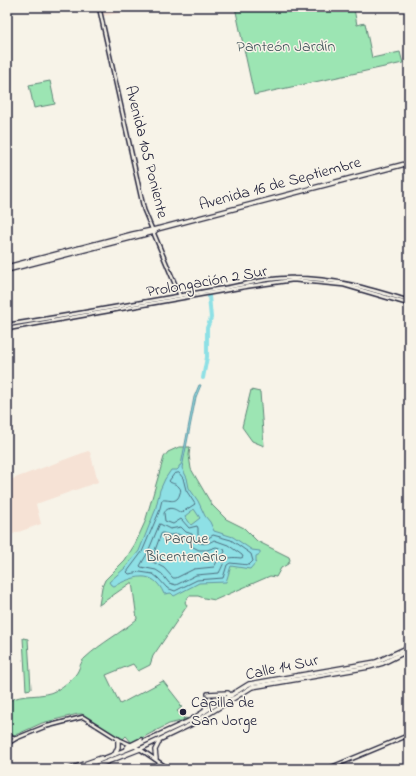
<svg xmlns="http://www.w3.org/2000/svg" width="416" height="776" viewBox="0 0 416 776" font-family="'Indie Flower',sans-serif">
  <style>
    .built { fill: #f6e2d5 }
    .green { fill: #9ce5b3; stroke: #5f8477 }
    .water { fill: #8ee0e5; stroke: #6394a1; fill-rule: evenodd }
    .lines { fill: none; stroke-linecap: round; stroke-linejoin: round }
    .shore { stroke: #4d6e7f; stroke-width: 1 }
    .stream { stroke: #6394a1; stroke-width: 1 }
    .river { stroke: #8ee0e5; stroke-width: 4 }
    .minor-casing { stroke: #22223b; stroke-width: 5.5 }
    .major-casing { stroke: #22223b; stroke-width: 6 }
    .minor { stroke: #f7f3e8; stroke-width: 2.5 }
    .major { stroke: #f7f3e8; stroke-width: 3.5 }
    .poi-dot { fill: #22223b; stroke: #f7f3e8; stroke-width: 1.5 }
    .labels { text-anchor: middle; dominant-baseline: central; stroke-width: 3; stroke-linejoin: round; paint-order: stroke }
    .park-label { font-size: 16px; fill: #405359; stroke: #f7f3e8 }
    .street-label { font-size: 16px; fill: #22223b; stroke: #f7f3e8 }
    .poi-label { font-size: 16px; fill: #22223b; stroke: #f7f3e8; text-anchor: start }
  </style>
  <rect width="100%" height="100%" fill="#f7f3e8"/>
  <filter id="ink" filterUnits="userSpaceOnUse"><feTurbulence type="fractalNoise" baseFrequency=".025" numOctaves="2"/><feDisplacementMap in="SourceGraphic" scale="8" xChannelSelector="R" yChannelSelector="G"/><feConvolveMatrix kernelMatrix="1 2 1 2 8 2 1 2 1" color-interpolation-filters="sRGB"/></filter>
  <g filter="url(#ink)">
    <g class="built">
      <path d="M101,7H137L138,9L103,16Z"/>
      <path d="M88,451L90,452L98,482L36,504L41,524L7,536V481Z"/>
    </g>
    <g class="green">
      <path d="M235,7H352V9H354L357,25L365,23L372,58L400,52L403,63L254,95Z"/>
      <path d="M50,81L55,104L34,108L29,85Z"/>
      <path d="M251,390L260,392L264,446L252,441L242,427Z"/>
      <path d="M179,447H190L189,455L191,469L212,505L226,519L244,528L257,541L289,557L290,560L288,564L281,568L276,577L270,576L215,600L204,598L198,596H189L185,602L187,606L153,656L150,665L138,671L133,664L106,675L120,704L163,681L181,704L179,706L182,707L177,711L184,718L183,720L185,718L189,719L169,724L132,743L126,736L123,739L117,737L82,714H78L42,723L18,734L13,735L7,734V702C23,692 41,699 57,690C64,686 71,680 76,674C80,669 80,662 85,658C101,643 121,633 137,619L132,582L99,605L102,587L105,580L125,560L135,544L145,522L164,457L168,452Z"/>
      <path d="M23,638L28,639L31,689L26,690Z"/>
    </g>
    <path class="water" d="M199,385H201L196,397L182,468L187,478L189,488L198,501L205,516L210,522L214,531L233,537L252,550L260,551V554L256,556V562L250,569L231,566L226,582L199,583L174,596L171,593L164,594C153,568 133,577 114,586L111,585L109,582L125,568L139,551L155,511L160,490L165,479L171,470H177L179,468V466L181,465L194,397ZM194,509L200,518L191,525L185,516Z"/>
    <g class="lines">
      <g class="shore">
        <path d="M179,473L183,478L186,490L195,504L181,513C175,509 169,505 164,513L165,521L173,524L181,519L189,528L197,526L198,528V535L202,539H207L213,535L231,540L251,554L253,561L249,565L230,563L227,565L223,578L197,580L175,591L167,588L158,578L153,574L140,572L129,574L127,572L142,552L159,512L162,500C169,499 177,505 180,493C181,491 181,489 179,487C176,483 171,484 169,481L174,474Z"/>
        <path d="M160,524L170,529L181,527L186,532L192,534C196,545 205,546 214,540L228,545L242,555L243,557L241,558C223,556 226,560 219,573L196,575L176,585L169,583L162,574L156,570L141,567L140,566L147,554Z"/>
        <path d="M163,533L170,535L178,534L187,539L193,547L199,550H207L216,547L224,549L225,552L219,558L214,567L194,569L176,578H173L164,568L151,561L161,534Z"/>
      </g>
      <path class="stream" d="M203,378L207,359V326L211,319L209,296"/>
      <path class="river" d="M203,378L207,357V328L211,318L209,296"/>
      <g class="minor-casing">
        <g id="minor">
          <path d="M99,7L144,210L180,296"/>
          <path d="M7,325C80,314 152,300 225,288C247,284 271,277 294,278C335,278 370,289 409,301"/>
          <path d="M7,329L244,287L293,280L344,285L409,304"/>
          <path d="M7,736L16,738"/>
          <path d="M7,744L17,738L44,727L83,717L118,739L140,749L169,769"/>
          <path d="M327,769L409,735"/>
        </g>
      </g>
      <g class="major-casing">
        <g id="major">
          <path d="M7,267L133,234L157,229L409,163"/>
          <path d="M7,270L154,232L157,229"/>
          <path d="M208,694L228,693L231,696"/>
          <path d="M204,712L210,698"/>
          <path d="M127,747L141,740"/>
          <path d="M115,754L118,747V739"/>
          <path d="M156,759L155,750L159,742"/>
          <path d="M70,769L101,758"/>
          <path d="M78,769L135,746L189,721L249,684L376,662L409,647"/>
          <path d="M89,769L140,749L192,724L252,687L369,667L383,663L409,650"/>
        </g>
      </g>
      <use href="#minor" class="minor"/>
      <use href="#major" class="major"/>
    </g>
  </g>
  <circle class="poi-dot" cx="183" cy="712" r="4"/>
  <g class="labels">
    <g class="park-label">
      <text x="286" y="47">Panteón Jardín</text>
      <text x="186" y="539">Parque<tspan x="186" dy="18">Bicentenario</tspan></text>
    </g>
    <g class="street-label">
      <text transform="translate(146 152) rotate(76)">Avenida 105 Poniente</text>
      <text transform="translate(280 184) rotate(-15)">Avenida 16 de Septiembre</text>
      <text transform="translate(207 282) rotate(-10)">Prolongación 2 Sur</text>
      <text transform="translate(282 668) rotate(-12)">Calle 14 Sur</text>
    </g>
    <g class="poi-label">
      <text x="191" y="703">Capilla de<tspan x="191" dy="18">San Jorge</tspan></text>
    </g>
  </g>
  <rect width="416" height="776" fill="none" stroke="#f7f3e8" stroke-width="24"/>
  <rect x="12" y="12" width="392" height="752" fill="none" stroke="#22223b" stroke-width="1.5" filter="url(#ink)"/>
</svg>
